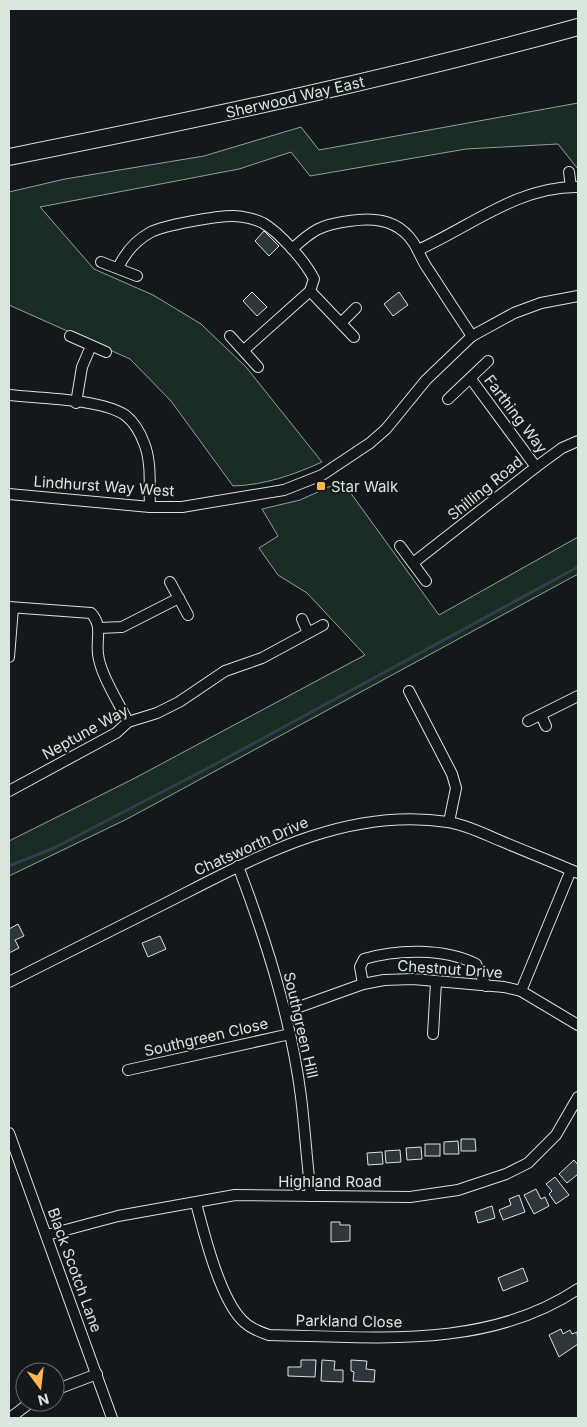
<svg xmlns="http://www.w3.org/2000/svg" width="587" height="1427" viewBox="0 0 587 1427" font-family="Inter,sans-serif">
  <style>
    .green { fill: #1a2d24; stroke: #939e99 }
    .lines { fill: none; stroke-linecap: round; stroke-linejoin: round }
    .stream { stroke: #2f3f4d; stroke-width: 3 }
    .building { fill: #2c363c; stroke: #d8e6dc }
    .minor-casing { stroke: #d8e6dc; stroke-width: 12 }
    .trunk-casing { stroke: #d8e6dc; stroke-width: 18 }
    .minor { stroke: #14181c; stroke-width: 10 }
    .trunk { stroke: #14181c; stroke-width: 16 }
    .poi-dot { fill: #ffb74d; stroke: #14181c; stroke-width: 2 }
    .labels { text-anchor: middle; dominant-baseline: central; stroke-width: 4; stroke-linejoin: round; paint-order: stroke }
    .street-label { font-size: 15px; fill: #d8e6dc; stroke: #14181c }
    .poi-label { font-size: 15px; fill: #d8e6dc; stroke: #14181c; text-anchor: start }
  </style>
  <rect width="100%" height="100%" fill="#14181c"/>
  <g class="green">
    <path d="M578,103V169L558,144L466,149L310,176L291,152L239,169L40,207L94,269L153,295L201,324L246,367L322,462C293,475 265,485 233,486L171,401L130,359L9,305V192L65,179L204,156L301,127L319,150Z"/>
    <path d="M342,481L439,615L578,537V574L127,819L9,876V841L135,778L365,655L307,593L278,575L259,548L278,536L262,509L300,500Z"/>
  </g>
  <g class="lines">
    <path class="stream" d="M9,866L54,848L212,766L578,567"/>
  </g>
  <g class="building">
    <path d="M264,231L279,246L269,256L255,241Z"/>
    <path d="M252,292L267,307L257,316L243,301Z"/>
    <path d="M399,292L408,305L393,316L384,304Z"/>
    <path d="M18,924L24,936L15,940L19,948L9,953V929Z"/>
    <path d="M160,936L166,949L148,957L142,943Z"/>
    <path d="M461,1139H475L476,1151H461Z"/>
    <path d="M458,1141L459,1154H444V1142Z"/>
    <rect x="425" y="1144" width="15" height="12"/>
    <path d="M421,1147L422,1159L407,1160L406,1148Z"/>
    <path d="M400,1150L401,1162L386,1163L385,1151Z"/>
    <path d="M382,1152L383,1164L368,1165L367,1153Z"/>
    <path d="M574,1160L578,1165V1174L567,1183L559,1174Z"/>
    <path d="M555,1177L569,1195L556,1204L549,1194L552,1191L546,1184Z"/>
    <path d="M536,1189L541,1199L545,1197L549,1206L534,1214L524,1195Z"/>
    <path d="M519,1195L525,1212L503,1220L499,1210L511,1205L509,1199Z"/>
    <path d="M492,1206L495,1218L478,1223L475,1212Z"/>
    <path d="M331,1222H340V1225H350V1241L331,1242Z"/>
    <path d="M523,1268L528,1281L503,1291L498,1278Z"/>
    <path d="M561,1329L563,1334L570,1330L572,1334L577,1332L578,1344L559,1357L549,1335Z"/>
    <path d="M301,1360H316L315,1377L288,1376V1367H301Z"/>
    <path d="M322,1360L335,1361L334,1370H343V1382L321,1381Z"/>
    <path d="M351,1360L367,1361L366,1369L375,1370L374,1382L353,1381L354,1372L351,1371Z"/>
  </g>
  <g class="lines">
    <g class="minor-casing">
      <g id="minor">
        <path d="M569,172L571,187"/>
        <path d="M292,249C313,230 320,225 349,221C373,217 398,219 413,242C419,251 422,261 428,269C443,292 457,314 472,336"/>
        <path d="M418,250C470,227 518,186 578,187"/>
        <path d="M101,262L137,276"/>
        <path d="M118,268C125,253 136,240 151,232C165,225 216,216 233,216C242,216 255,219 263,223C280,233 305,261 314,279L310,291"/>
        <path d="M310,291L354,337"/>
        <path d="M342,322L356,308"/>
        <path d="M70,336L106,352"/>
        <path d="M230,336L258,367"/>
        <path d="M244,350L310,291"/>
        <path d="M471,379L536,467"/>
        <path d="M9,395C39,398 101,399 125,415C134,422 140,432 144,443C152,462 149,487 150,507"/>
        <path d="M448,399L488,361"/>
        <path d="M76,403L82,367L91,346"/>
        <path d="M9,494L150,507H182L284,490L322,475L370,443L386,429L426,380L472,336L514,313L541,303L578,296"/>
        <path d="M400,546L426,581"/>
        <path d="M413,563L536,467L562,448L578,441"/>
        <path d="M170,582L188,615"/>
        <path d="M9,607L91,613C103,626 96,638 98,654C100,674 119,703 128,722"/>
        <path d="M302,619L308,633"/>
        <path d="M99,628L122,627L179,598"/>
        <path d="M9,657L13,608"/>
        <path d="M409,691L452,774L456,788L449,822"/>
        <path d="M541,715L546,726"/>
        <path d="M528,721L578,696"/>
        <path d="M9,791L116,733L128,722L157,713L179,702L225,671L262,658L323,625"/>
        <path d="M238,866C266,940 291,1018 301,1097C305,1130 307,1163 311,1196"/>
        <path d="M9,982C60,956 112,930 164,904C253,859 344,806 448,822C467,825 484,834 501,841C527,852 553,862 578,873"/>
        <path d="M363,984L360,967L364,959C397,949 445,948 476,964L486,986"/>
        <path d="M521,991L571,870"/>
        <path d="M285,1012L363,984L384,980L413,979L504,987L521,991L578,1025"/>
        <path d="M433,1034L436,982"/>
        <path d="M128,1070L290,1034"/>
        <path d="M9,1133L112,1418"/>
        <path d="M196,1203C204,1234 220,1298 242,1320C249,1328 260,1332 269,1335C373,1337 487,1350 578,1289"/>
        <path d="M47,1235L118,1216L235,1195L410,1197L458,1190L506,1174L528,1163L556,1135L578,1097"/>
        <path d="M55,1390L97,1374"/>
        <path d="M10,1418L31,1402"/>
      </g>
    </g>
    <g class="trunk-casing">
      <path id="trunk" d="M9,157C200,119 390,79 578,27"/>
    </g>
    <use href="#minor" class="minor"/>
    <use href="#trunk" class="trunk"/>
  </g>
  <rect class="poi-dot" x="316" y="481" width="10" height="10" rx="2.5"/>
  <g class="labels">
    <g class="street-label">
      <text transform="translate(295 97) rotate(-13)">Sherwood Way East</text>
      <text transform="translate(516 414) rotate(53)">Farthing Way</text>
      <text transform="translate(104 486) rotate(4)">Lindhurst Way West</text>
      <text transform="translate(485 488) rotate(-39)">Shilling Road</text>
      <text transform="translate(85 732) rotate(-29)">Neptune Way</text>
      <text transform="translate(251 846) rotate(-24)">Chatsworth Drive</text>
      <text transform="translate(450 969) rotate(4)">Chestnut Drive</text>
      <text transform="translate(301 1025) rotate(77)">Southgreen Hill</text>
      <text transform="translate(206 1037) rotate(-13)">Southgreen Close</text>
      <text x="330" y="1181">Highland Road</text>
      <text transform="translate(75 1270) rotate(70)">Black Scotch Lane</text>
      <text transform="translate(349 1321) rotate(1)">Parkland Close</text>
    </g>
    <g class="poi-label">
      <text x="331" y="486">Star Walk</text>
    </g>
  </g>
  <rect width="587" height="1427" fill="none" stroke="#d8e6dc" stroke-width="20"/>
  <g transform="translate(40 1387) rotate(165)"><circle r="24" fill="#14181c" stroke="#626a69"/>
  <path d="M0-4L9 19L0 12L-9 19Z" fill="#ffb74d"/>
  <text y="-8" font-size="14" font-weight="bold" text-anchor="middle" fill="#d8e6dc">N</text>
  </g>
</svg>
